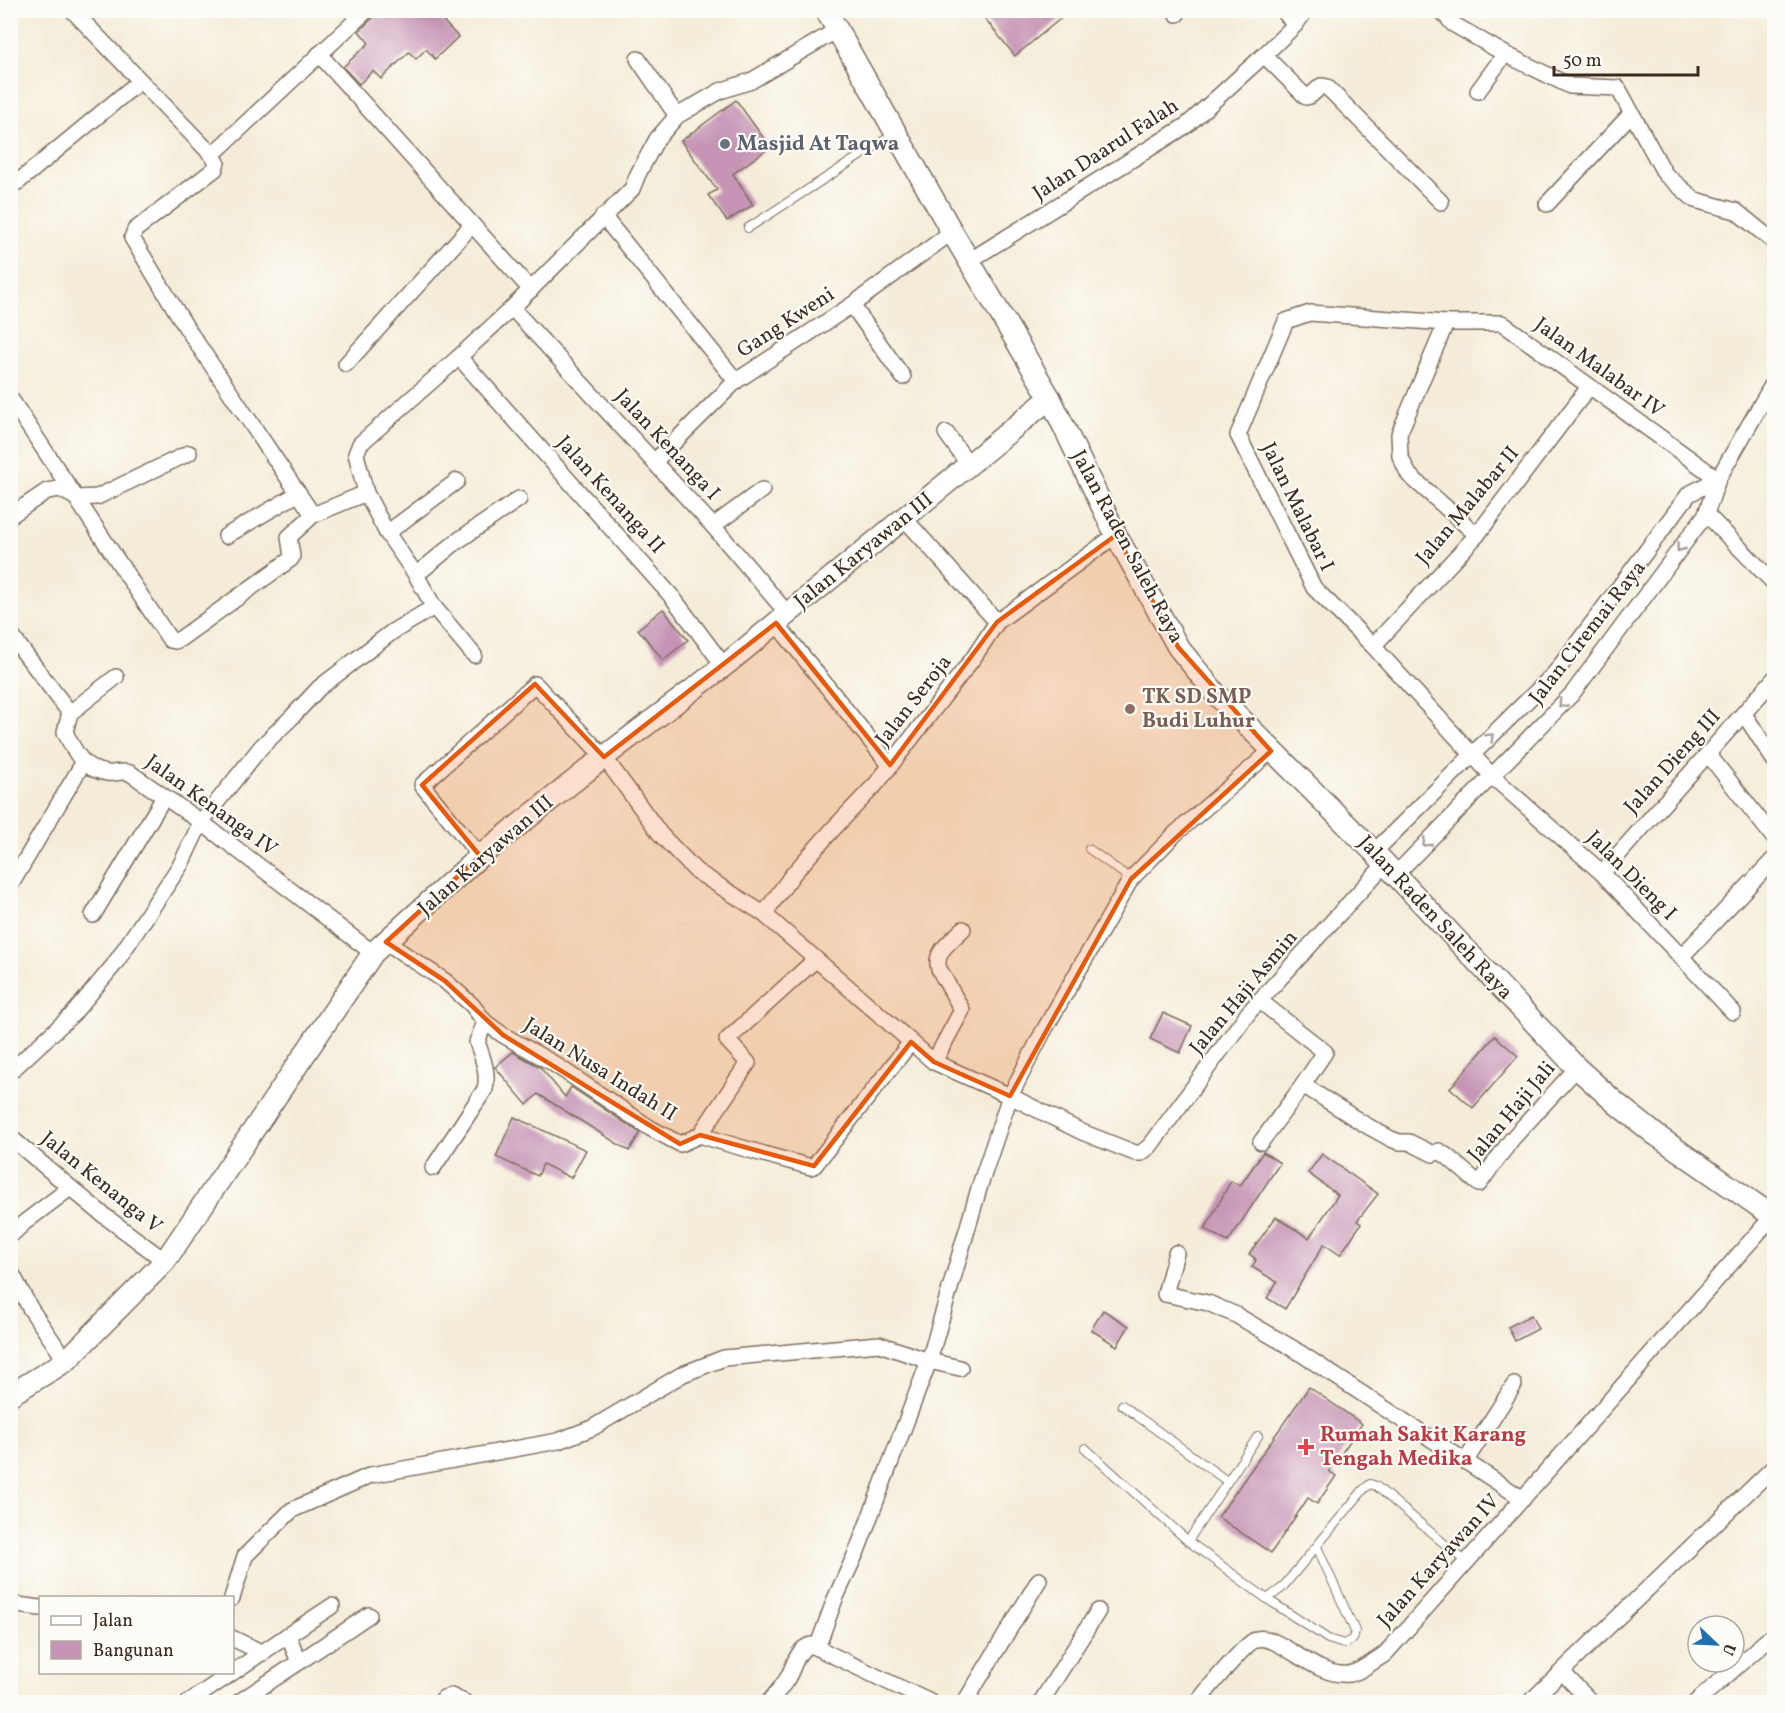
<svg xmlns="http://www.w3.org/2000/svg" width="1785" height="1713" viewBox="0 0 1785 1713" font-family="Vollkorn,serif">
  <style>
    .building { fill: #c694b5 }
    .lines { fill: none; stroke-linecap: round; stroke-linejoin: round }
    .lane-casing { stroke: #7c6e5f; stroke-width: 10 }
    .street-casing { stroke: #7c6e5f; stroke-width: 18 }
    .secondary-casing { stroke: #7c6e5f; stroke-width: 24 }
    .lane { stroke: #fff; stroke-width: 8 }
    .street { stroke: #fff; stroke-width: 15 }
    .secondary { stroke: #fff; stroke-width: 21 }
    .oneway { stroke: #a79f9a }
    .marked { fill: #e8590c; fill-opacity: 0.2; stroke: #e8590c; stroke-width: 4.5; stroke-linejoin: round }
    .worship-dot { fill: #6b7280; stroke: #fdfcf7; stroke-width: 2 }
    .education-dot { fill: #8d6e63; stroke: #fdfcf7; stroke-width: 2 }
    .health-dot { fill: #e0444e; stroke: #fdfcf7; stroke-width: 2 }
    .labels { text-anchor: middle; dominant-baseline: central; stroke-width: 4.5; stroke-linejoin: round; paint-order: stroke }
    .worship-label { font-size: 21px; font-weight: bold; fill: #5b616d; stroke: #fdfcf7; text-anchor: start }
    .street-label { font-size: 21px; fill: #3b2a1e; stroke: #fdfcf7 }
    .education-label { font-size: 21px; font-weight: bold; fill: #785e54; stroke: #fdfcf7; text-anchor: start }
    .health-label { font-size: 21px; font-weight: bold; fill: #be3a42; stroke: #fdfcf7; text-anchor: start }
  </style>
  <rect width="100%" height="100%" fill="#fdfcf7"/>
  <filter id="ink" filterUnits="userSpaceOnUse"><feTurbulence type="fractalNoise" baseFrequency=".0167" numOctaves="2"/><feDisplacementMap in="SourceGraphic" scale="12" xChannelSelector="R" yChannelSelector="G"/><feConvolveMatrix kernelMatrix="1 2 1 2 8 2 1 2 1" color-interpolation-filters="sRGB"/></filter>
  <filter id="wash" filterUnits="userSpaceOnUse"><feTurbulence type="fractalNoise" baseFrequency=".008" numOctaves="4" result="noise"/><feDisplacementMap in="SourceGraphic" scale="24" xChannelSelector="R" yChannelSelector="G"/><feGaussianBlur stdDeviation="1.35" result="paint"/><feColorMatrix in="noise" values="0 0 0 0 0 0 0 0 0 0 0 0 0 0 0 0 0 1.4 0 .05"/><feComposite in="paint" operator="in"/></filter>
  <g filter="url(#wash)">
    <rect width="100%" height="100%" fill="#f4ecd8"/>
    <g id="blocks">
      <g class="building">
        <path d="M378,10H433L458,37L435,59L426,49L416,59L409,52L381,79L373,71L359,84L343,67L369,43L359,31L374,17Z"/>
        <path d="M978,10H1071L1015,56Z"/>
        <path d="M736,100L770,147L733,174L753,205L727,221L708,195L717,190L681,141Z"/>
        <path d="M663,609L688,640L663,660L638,629Z"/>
        <path d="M1163,1013L1192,1026L1180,1053L1150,1039Z"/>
        <path d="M1495,1036L1518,1056L1473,1108L1450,1088Z"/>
        <path d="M513,1052L540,1067L565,1097L571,1087L640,1133L629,1151L538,1094L527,1105L495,1067Z"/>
        <path d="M514,1117L586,1150L571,1178L543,1164L538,1176L496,1157Z"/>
        <path d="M1263,1152L1280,1163L1228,1242L1205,1229L1231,1181L1240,1186Z"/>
        <path d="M1322,1154L1378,1194L1357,1221L1361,1224L1340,1255L1324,1244L1285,1309L1267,1298L1277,1282L1252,1267L1256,1260L1254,1259L1255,1258L1249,1254L1276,1217L1309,1238L1338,1195L1308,1173Z"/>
        <path d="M1103,1310L1129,1326L1117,1346L1091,1330Z"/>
        <path d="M1531,1315L1538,1329L1515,1341L1508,1327Z"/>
        <path d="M1309,1387L1362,1424L1329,1471L1336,1476L1317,1504L1308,1498L1271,1553L1218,1517Z"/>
      </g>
    </g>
  </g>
  <g filter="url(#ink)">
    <use href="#blocks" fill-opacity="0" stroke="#7c6e5f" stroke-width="1.5"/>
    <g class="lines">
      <g class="lane-casing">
        <g id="lane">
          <path d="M748,228L894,134"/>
          <path d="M1089,849L1131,879"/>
          <path d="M1122,1405L1227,1481"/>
          <path d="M1085,1448L1188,1541L1267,1599L1282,1588L1364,1489L1370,1484L1376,1486L1466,1562"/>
          <path d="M1188,1541L1258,1436"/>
          <path d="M1267,1599L1328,1639L1344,1644L1353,1639L1355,1631L1317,1547"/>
        </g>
      </g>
      <g class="street-casing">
        <g id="street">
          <path d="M1174,10L1177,14"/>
          <path d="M1283,10L1295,25"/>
          <path d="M1441,10L1453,24L1505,54L1570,86L1618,88L1665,174L1695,200L1736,211L1774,242"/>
          <path d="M74,12L212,155L367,10"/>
          <path d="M319,54L531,290"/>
          <path d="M1264,55L1306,97L1310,96L1321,86L1327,87L1441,202"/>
          <path d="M638,59L677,116"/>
          <path d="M1478,91L1505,54"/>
          <path d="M212,155L217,162L215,169L135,230L132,238L186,327L313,515"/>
          <path d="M18,182L140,81"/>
          <path d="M1547,204L1631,114"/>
          <path d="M603,216L736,381"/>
          <path d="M969,261L1187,125L1264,55L1295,25L1306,10"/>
          <path d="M852,305L903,377"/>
          <path d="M512,308L713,526L787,613"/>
          <path d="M1446,323L1399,434L1400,456L1409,475L1477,535"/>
          <path d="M459,357L673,598L724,666"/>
          <path d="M346,364L472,225"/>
          <path d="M10,398L170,640L175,641L180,639L291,559L292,556L289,537L313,515L366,493"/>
          <path d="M946,433L969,465"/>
          <path d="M654,462L736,381L852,305L952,232"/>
          <path d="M1718,479L1502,323H1446L1310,313L1286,321L1238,435L1314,588L1373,646L1492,776L1602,873L1733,1012"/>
          <path d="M1706,514L1774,583"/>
          <path d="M10,516L47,491L60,489L77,498L97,497L189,453"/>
          <path d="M904,518L997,622"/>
          <path d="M713,526L762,490"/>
          <path d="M387,533L457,481"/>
          <path d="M226,536L299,493"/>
          <path d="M416,575L456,542L519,499"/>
          <path d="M776,623L890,765"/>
          <path d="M10,634L70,713L65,732C74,751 83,770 107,773C115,774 122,770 130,773L201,822L373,953"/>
          <path d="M1373,646L1477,535L1589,387"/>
          <path d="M474,655L434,607L416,575L387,533L366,493L356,454L360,444L459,357L512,308L632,189L638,174L657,139L677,116L720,91L751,81L837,30"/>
          <path d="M70,713L116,677"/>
          <path d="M1744,714L1774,760"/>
          <path d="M1708,754L1774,838"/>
          <path d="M1374,852L1555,673L1689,494L1718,479"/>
          <path d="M480,856L422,785L535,684L604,757L661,835L696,871L764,914L934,1062L1010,1096L1082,1132L1135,1153H1141L1150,1146L1249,1012L1385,864"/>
          <path d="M1602,873L1774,679"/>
          <path d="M1395,875L1572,694L1706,514L1718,479L1774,382"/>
          <path d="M10,886L83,763"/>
          <path d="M764,914L793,874L834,828L877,783L974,657L997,622L1116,535"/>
          <path d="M93,915L164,797"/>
          <path d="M386,942L445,981L472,1005L485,1022L503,1035L551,1062L650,1128L680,1144L700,1135C737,1147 774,1157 811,1167L814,1166L911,1042"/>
          <path d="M1681,957L1774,859"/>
          <path d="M1260,1001L1325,1052L1303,1085L1364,1124L1391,1139L1399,1142H1409L1433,1154L1439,1151L1448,1157L1479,1184L1512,1139L1577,1068"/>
          <path d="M934,1062L962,1010L939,969C933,952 953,940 963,929"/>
          <path d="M10,1072L73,1014L114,965L181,864L201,822L261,747L291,718L319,688L392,632L434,607"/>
          <path d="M700,1135L748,1063L727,1040L815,960"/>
          <path d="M10,1137L102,1214L165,1261"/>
          <path d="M1261,1142L1303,1085"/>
          <path d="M433,1168L485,1089C489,1073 482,1056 477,1042L485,1022"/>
          <path d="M10,1236L25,1222L70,1188"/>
          <path d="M1176,1253L1165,1294L1208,1303L1236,1315L1294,1349L1523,1499"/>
          <path d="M10,1270L30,1308L66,1361"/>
          <path d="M1465,1462L1514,1385"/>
          <path d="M232,1598L245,1556L292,1510L371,1475L558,1441L592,1428L683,1374L724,1358L879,1344L929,1361L960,1368"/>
          <path d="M10,1604L40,1608"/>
          <path d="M288,1635L332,1606"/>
          <path d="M232,1638L263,1653"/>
          <path d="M817,1648L835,1599L857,1551L929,1361L980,1185L1010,1096L1043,1032L1131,879L1176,833L1271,751"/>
          <path d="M299,1662L369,1615"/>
          <path d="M1562,1672L1591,1702"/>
          <path d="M189,1702L288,1635L299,1662L239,1702"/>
          <path d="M441,1702L444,1698L451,1696L464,1702"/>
          <path d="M769,1702C775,1695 781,1688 787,1679C794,1668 796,1649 811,1645L930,1702"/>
          <path d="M965,1702L1039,1580"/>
          <path d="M1041,1702L1098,1611"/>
          <path d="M1198,1702C1206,1691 1246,1642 1257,1639C1279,1633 1314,1678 1349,1674C1361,1672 1375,1660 1385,1654L1773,1216"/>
          <path d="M1530,1702L1774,1467"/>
          <path d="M1696,1702L1774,1634"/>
        </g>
      </g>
      <g class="secondary-casing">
        <g id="secondary">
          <path d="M826,10L952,232L1050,398L1116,535L1178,647L1216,694L1374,852L1577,1068L1617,1104L1656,1135L1774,1217"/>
          <path d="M10,1395L66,1361L165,1261L373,953L480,856L604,757L724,666L1050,398"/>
        </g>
      </g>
      <use href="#lane" class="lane"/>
      <use href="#street" class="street"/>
      <use href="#secondary" class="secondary"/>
    </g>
    <defs><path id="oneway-chevron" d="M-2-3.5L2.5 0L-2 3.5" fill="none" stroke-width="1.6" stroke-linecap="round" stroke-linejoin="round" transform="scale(1.5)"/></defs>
    <g class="oneway">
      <use href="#oneway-chevron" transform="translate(1680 548) rotate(127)"/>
      <use href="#oneway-chevron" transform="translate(1562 704) rotate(134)"/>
      <use href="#oneway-chevron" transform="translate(1490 737) rotate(-44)"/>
      <use href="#oneway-chevron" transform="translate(1426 843) rotate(135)"/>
    </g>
  </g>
  <path class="marked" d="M1116,535L1178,647L1271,751L1131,879L1010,1096L934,1062L911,1042L814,1166L700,1135L680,1144L503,1035L445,981L386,942L480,856L422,785L535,684L604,757L776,623L890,765L997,622Z"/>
  <circle class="worship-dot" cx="725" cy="144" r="6"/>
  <circle class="education-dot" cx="1130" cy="709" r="6"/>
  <path class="health-dot" d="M1303 1438h6v6h6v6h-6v6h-6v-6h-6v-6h6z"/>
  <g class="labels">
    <g class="worship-label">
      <text x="737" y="144">Masjid At Taqwa</text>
    </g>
    <g class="street-label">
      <text transform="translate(1106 150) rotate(-33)">Jalan Daarul Falah</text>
      <text transform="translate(786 323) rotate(-33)">Gang Kweni</text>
      <text transform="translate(1599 368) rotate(36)">Jalan Malabar IV</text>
      <text transform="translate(667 445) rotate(47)">Jalan Kenanga I</text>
      <text transform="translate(610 495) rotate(48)">Jalan Kenanga II</text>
      <text transform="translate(1468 506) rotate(-50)">Jalan Malabar II</text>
      <text transform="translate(1297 507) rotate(64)">Jalan Malabar I</text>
      <text transform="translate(1127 547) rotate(62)">Jalan Raden Saleh Raya</text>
      <text transform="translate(864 551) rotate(-39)">Jalan Karyawan III</text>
      <text transform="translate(1588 633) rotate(-52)">Jalan Ciremai Raya</text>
      <text transform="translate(914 701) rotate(-52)">Jalan Seroja</text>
      <text transform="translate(1673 762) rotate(-48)">Jalan Dieng III</text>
      <text transform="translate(211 806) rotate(36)">Jalan Kenanga IV</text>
      <text transform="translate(486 856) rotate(-41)">Jalan Karyawan III</text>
      <text transform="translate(1631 876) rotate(45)">Jalan Dieng I</text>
      <text transform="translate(1435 918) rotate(47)">Jalan Raden Saleh Raya</text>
      <text transform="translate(1244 993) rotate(-50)">Jalan Haji Asmin</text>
      <text transform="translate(600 1070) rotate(32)">Jalan Nusa Indah II</text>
      <text transform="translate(1512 1112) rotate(-50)">Jalan Haji Jali</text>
      <text transform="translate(101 1183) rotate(39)">Jalan Kenanga V</text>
      <text transform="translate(1439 1561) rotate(-48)">Jalan Karyawan IV</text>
    </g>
    <g class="education-label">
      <text x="1142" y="697">TK SD SMP<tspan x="1142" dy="24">Budi Luhur</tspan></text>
    </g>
    <g class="health-label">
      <text x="1320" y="1435">Rumah Sakit Karang<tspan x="1320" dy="24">Tengah Medika</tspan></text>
    </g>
  </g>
  <rect width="1785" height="1713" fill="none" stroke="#fdfcf7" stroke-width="36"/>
  <rect x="39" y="1596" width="195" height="78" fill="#fdfcf7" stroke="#afa8a0" stroke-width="1.5"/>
  <rect x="51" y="1616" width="30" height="9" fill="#ffffff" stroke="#afa8a0" stroke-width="1.5"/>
  <text x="93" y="1626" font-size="18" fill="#3b2a1e">Jalan</text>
  <rect x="51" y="1641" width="30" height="18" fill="#c694b5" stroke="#afa8a0" stroke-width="1.5"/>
  <text x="93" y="1656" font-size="18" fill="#3b2a1e">Bangunan</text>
  <g transform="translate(1716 1644) rotate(113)"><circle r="28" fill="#fdfcf7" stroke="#afa8a0" stroke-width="1.5"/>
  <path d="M0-4.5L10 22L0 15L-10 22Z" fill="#1f6fb2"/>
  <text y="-9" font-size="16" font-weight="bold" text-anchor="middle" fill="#3b2a1e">U</text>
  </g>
  <path d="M1554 66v9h144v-9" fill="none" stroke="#3b2a1e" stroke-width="3"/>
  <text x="1563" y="66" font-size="18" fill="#3b2a1e" stroke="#fdfcf7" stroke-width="4.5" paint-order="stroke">50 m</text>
</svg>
